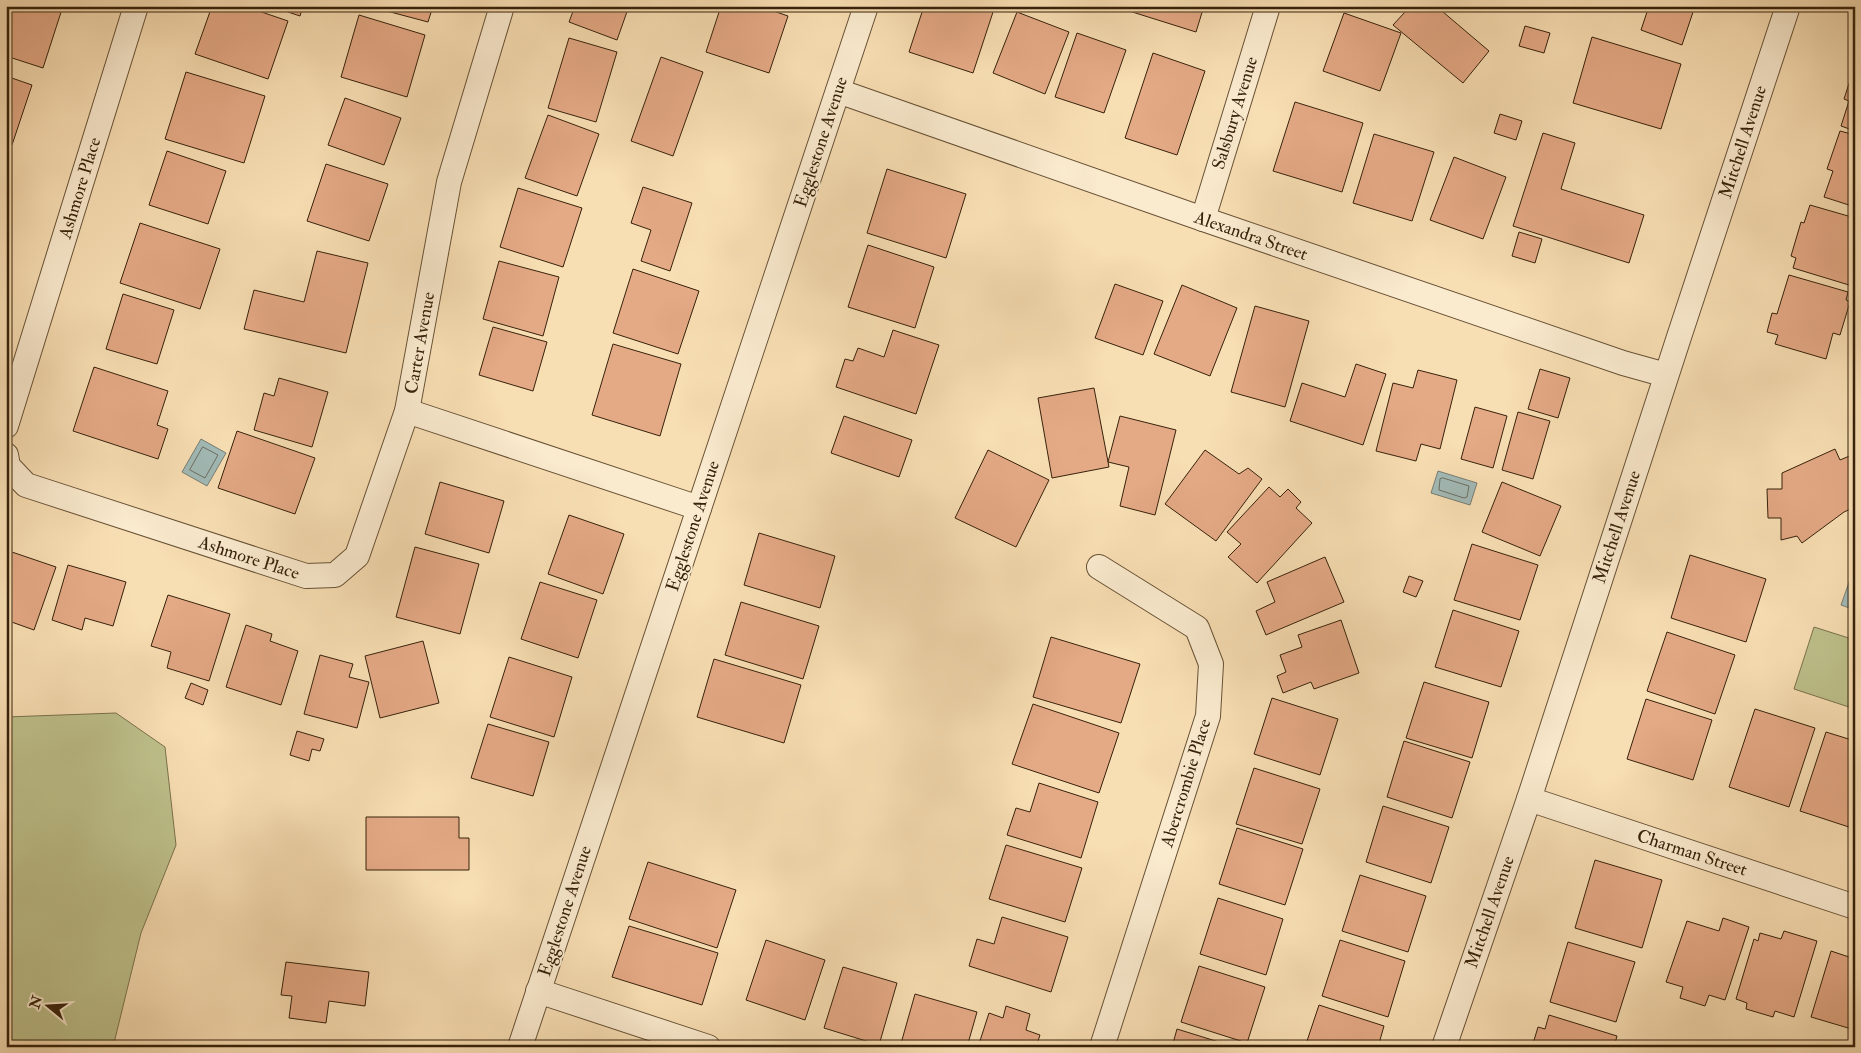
<svg xmlns="http://www.w3.org/2000/svg" width="1861" height="1053" viewBox="0 0 1861 1053" font-family="'IM FELL Double Pica',serif">
  <style>
    .green { fill: #bec18c; stroke: #7a724c }
    .water { fill: #a2bab7; stroke: #777d72 }
    .lines { fill: none; stroke-linecap: round; stroke-linejoin: round }
    .shore { stroke: #6c6e61; stroke-width: 1 }
    .building { fill: #e4a985; stroke: #37220b }
    .minor-casing { stroke: #675135; stroke-width: 26 }
    .minor { stroke: #faeace; stroke-width: 24 }
    .labels { text-anchor: middle; dominant-baseline: central; stroke-width: 4; stroke-linejoin: round; paint-order: stroke }
    .street-label { font-size: 18px; fill: #37220b; stroke: #faeace }
  </style>
  <rect width="100%" height="100%" fill="#f8deb3"/>
  <filter id="stains"><feTurbulence type="fractalNoise" baseFrequency=".004" numOctaves="4"/><feColorMatrix values="0 0 0 0 .2 0 0 0 0 .09 0 0 0 0 .02 0 0 0 .5 -.17"/></filter>
  <radialGradient id="worn" r=".72"><stop offset=".6" stop-color="#630" stop-opacity="0"/><stop offset="1" stop-color="#630" stop-opacity=".3"/></radialGradient>
  <g class="green">
    <path d="M1814,627L1855,640V709L1794,689Z"/>
    <path d="M116,713L165,747L176,845L141,933L113,1047H6V717Z"/>
  </g>
  <g class="water">
    <path d="M201,439L226,453L207,486L182,472Z"/>
    <path d="M1438,471L1477,483L1470,505L1431,493Z"/>
    <path d="M1852,574L1855,575V610L1841,605Z"/>
  </g>
  <g class="lines">
    <g class="shore">
      <path d="M203,447L218,455L205,478L190,470Z"/>
      <path d="M1443,478L1469,486L1467,497L1464,498L1439,490L1440,479Z"/>
    </g>
  </g>
  <g class="building">
    <path d="M6,6H63L43,68L6,56Z"/>
    <path d="M212,6H244L288,21L268,79L195,54Z"/>
    <path d="M270,6H303L300,16Z"/>
    <path d="M368,6H433L428,22Z"/>
    <path d="M575,6H629L617,40L569,22Z"/>
    <path d="M721,6H759L788,16L769,73L706,52Z"/>
    <path d="M924,6H995L973,73L909,52Z"/>
    <path d="M1127,6H1204L1196,32L1126,10Z"/>
    <path d="M1403,6H1436L1489,51L1463,83L1393,25L1405,12L1402,8Z"/>
    <path d="M1649,6H1695L1682,45L1641,30Z"/>
    <path d="M1017,12L1069,32L1045,94L993,73Z"/>
    <path d="M1344,13L1401,33L1380,91L1323,71Z"/>
    <path d="M359,15L425,35L407,97L341,77Z"/>
    <path d="M1525,26L1550,33L1544,53L1519,46Z"/>
    <path d="M1077,33L1126,50L1104,113L1055,97Z"/>
    <path d="M1592,37L1681,64L1661,129L1573,103Z"/>
    <path d="M569,38L617,52L596,122L548,108Z"/>
    <path d="M1153,53L1205,71L1177,155L1125,138Z"/>
    <path d="M661,57L703,72L673,156L631,141Z"/>
    <path d="M1855,65V131L1841,126L1849,101L1844,99Z"/>
    <path d="M186,72L265,96L244,163L165,139Z"/>
    <path d="M6,76L32,85L12,145L6,143Z"/>
    <path d="M345,98L401,118L384,165L328,145Z"/>
    <path d="M1295,102L1363,123L1342,192L1273,171Z"/>
    <path d="M1500,114L1522,121L1516,140L1494,133Z"/>
    <path d="M548,115L599,134L577,196L525,178Z"/>
    <path d="M1840,131L1855,135V207L1824,197L1833,171L1827,169Z"/>
    <path d="M1543,133L1575,143L1561,189L1644,215L1629,263L1513,226Z"/>
    <path d="M1374,134L1434,152L1412,221L1353,203Z"/>
    <path d="M167,151L226,171L208,224L149,205Z"/>
    <path d="M6,152L11,153L6,170Z"/>
    <path d="M1454,157L1506,177L1483,239L1430,220Z"/>
    <path d="M326,164L388,184L369,241L307,221Z"/>
    <path d="M887,169L966,194L946,258L867,233Z"/>
    <path d="M643,187L692,203L670,271L641,261L651,230L631,223Z"/>
    <path d="M518,188L582,208L563,267L500,247Z"/>
    <path d="M1810,205L1855,218V266L1849,285L1793,268L1796,258L1791,256L1801,222L1804,223Z"/>
    <path d="M140,223L220,249L200,309L120,283Z"/>
    <path d="M1519,232L1542,239L1535,263L1512,256Z"/>
    <path d="M868,245L934,267L915,328L848,307Z"/>
    <path d="M317,251L368,263L346,353L244,329L254,290L304,302Z"/>
    <path d="M499,261L559,277L543,336L483,319Z"/>
    <path d="M633,269L699,291L678,354L613,333Z"/>
    <path d="M1789,275L1848,292L1846,300L1850,302L1840,335L1833,333L1826,359L1775,344L1778,335L1767,332L1772,313L1777,314Z"/>
    <path d="M1115,284L1163,301L1143,355L1095,338Z"/>
    <path d="M1182,285L1237,308L1210,376L1154,354Z"/>
    <path d="M123,294L174,310L157,364L106,349Z"/>
    <path d="M1255,306L1309,321L1285,407L1231,392Z"/>
    <path d="M493,327L547,342L533,391L479,375Z"/>
    <path d="M893,330L939,345L916,414L836,387L845,359L853,361L858,348L884,357Z"/>
    <path d="M613,344L681,364L660,436L592,415Z"/>
    <path d="M1356,364L1386,374L1363,445L1290,421L1302,383L1345,397Z"/>
    <path d="M94,367L168,391L157,425L168,429L158,459L73,431Z"/>
    <path d="M1540,369L1570,378L1558,418L1528,409Z"/>
    <path d="M1418,370L1457,380L1440,449L1421,444L1416,461L1376,451L1393,383L1413,388Z"/>
    <path d="M279,378L328,392L312,447L254,430L264,393L274,396Z"/>
    <path d="M1094,388L1109,467L1052,478L1038,398Z"/>
    <path d="M1855,400V507L1844,512L1802,543L1797,536L1781,540V518H1768L1767,489H1782V473L1835,449L1840,460L1852,455Z"/>
    <path d="M1475,407L1507,416L1493,468L1461,459Z"/>
    <path d="M1518,412L1550,421L1533,479L1502,470Z"/>
    <path d="M844,416L912,440L899,477L831,453Z"/>
    <path d="M1120,416L1176,430L1155,515L1120,506L1129,467L1108,462Z"/>
    <path d="M237,431L315,458L295,514L218,488Z"/>
    <path d="M988,450L1049,480L1016,547L955,518Z"/>
    <path d="M1205,450L1239,474L1248,468L1262,479L1216,541L1165,504Z"/>
    <path d="M440,482L504,501L489,553L425,534Z"/>
    <path d="M1502,482L1561,506L1540,556L1482,532Z"/>
    <path d="M1269,487L1280,497L1288,489L1301,502L1296,508L1312,523L1257,583L1228,557L1241,544L1227,532Z"/>
    <path d="M569,515L624,534L603,594L548,574Z"/>
    <path d="M759,533L835,556L820,608L744,585Z"/>
    <path d="M1472,544L1538,565L1520,620L1454,600Z"/>
    <path d="M415,547L479,564L460,634L396,617Z"/>
    <path d="M6,550L56,567L34,630L6,620Z"/>
    <path d="M1690,555L1766,579L1746,642L1671,618Z"/>
    <path d="M1325,557L1344,602L1266,635L1256,611L1275,602L1267,582Z"/>
    <path d="M68,565L126,582L113,626L85,618L82,630L52,620Z"/>
    <path d="M1409,576L1423,581L1416,597L1403,592Z"/>
    <path d="M540,582L597,600L578,658L521,639Z"/>
    <path d="M168,595L230,614L209,681L167,668L171,652L151,646Z"/>
    <path d="M741,602L819,626L803,679L725,655Z"/>
    <path d="M1453,610L1519,631L1501,687L1435,667Z"/>
    <path d="M1341,620L1359,673L1314,689L1311,682L1283,693L1277,676L1286,672L1280,655L1302,647L1298,635Z"/>
    <path d="M246,625L272,634L270,641L298,651L281,705L226,687Z"/>
    <path d="M1667,632L1735,655L1715,714L1647,691Z"/>
    <path d="M1051,637L1140,664L1121,723L1033,697Z"/>
    <path d="M423,641L439,703L380,718L365,656Z"/>
    <path d="M320,655L353,664L349,677L369,682L357,728L304,714Z"/>
    <path d="M509,657L572,677L554,737L490,717Z"/>
    <path d="M714,659L801,685L784,743L697,717Z"/>
    <path d="M1424,682L1489,702L1472,758L1406,738Z"/>
    <path d="M191,683L208,690L203,705L185,698Z"/>
    <path d="M1272,698L1338,719L1320,775L1254,754Z"/>
    <path d="M1646,699L1712,720L1693,780L1627,759Z"/>
    <path d="M1033,704L1119,733L1099,793L1012,764Z"/>
    <path d="M1755,709L1815,728L1789,807L1729,787Z"/>
    <path d="M488,724L549,742L533,796L471,778Z"/>
    <path d="M297,731L324,739L320,751L312,749L309,761L290,755Z"/>
    <path d="M1826,732L1855,741V829L1800,811Z"/>
    <path d="M1404,741L1470,762L1452,818L1387,797Z"/>
    <path d="M1254,768L1320,789L1302,844L1236,824Z"/>
    <path d="M1039,783L1098,802L1081,858L1007,835L1016,808L1030,812Z"/>
    <path d="M1383,806L1449,827L1431,883L1366,862Z"/>
    <path d="M366,817H459V838H469V870H366Z"/>
    <path d="M1237,828L1303,849L1285,905L1219,884Z"/>
    <path d="M1006,845L1082,868L1065,922L989,899Z"/>
    <path d="M1595,860L1662,880L1642,948L1575,928Z"/>
    <path d="M648,862L736,890L717,948L629,919Z"/>
    <path d="M1360,875L1426,896L1408,952L1342,931Z"/>
    <path d="M1218,898L1283,919L1266,975L1200,954Z"/>
    <path d="M1002,917L1068,937L1051,992L969,966L977,939L994,944Z"/>
    <path d="M1723,918L1749,927L1725,1000L1709,995L1705,1006L1680,998L1683,987L1666,982L1687,921L1719,931Z"/>
    <path d="M629,926L718,953L702,1005L612,977Z"/>
    <path d="M1784,931L1817,941L1794,1017L1775,1011L1773,1017L1746,1009L1747,1003L1736,999L1754,939L1758,941L1760,933L1781,939Z"/>
    <path d="M766,940L825,960L805,1020L746,1000Z"/>
    <path d="M1340,940L1405,961L1388,1017L1322,996Z"/>
    <path d="M1568,942L1635,962L1616,1022L1550,1002Z"/>
    <path d="M1831,951L1855,959V1030L1811,1017Z"/>
    <path d="M286,962L369,972L365,1006L329,1001L326,1023L289,1018L292,996L281,995Z"/>
    <path d="M1199,966L1265,987L1247,1043L1181,1022Z"/>
    <path d="M843,967L897,983L879,1045L824,1028Z"/>
    <path d="M915,994L977,1012L967,1047H900Z"/>
    <path d="M1319,1005L1384,1026L1378,1047H1305Z"/>
    <path d="M1006,1006L1030,1014L1026,1030L1040,1035L1036,1047H978L989,1013L1003,1018Z"/>
    <path d="M1549,1015L1617,1036L1614,1047H1532L1538,1027L1545,1029Z"/>
    <path d="M1177,1029L1235,1047H1172Z"/>
  </g>
  <g class="lines">
    <g class="minor-casing">
      <g id="minor">
        <path d="M838,91L1203,219L1623,363L1666,375"/>
        <path d="M1203,219L1268,6"/>
        <path d="M407,411L699,508"/>
        <path d="M6,426L136,6"/>
        <path d="M6,455L8,466L26,485L306,576L335,575L357,556L407,411L449,182L502,6"/>
        <path d="M1099,567L1197,628L1211,664L1208,716L1102,1047"/>
        <path d="M1529,799L1855,907"/>
        <path d="M538,991L708,1047"/>
        <path d="M520,1047L866,6"/>
        <path d="M1444,1047L1529,799L1678,340L1788,6"/>
      </g>
    </g>
    <use href="#minor" class="minor"/>
  </g>
  <g class="labels">
    <g class="street-label">
      <text transform="translate(1235 113) rotate(-73)">Salsbury Avenue</text>
      <text transform="translate(821 142) rotate(-72)">Egglestone Avenue</text>
      <text transform="translate(1743 142) rotate(-72)">Mitchell Avenue</text>
      <text transform="translate(80 188) rotate(-73)">Ashmore Place</text>
      <text transform="translate(1251 236) rotate(19)">Alexandra Street</text>
      <text transform="translate(420 343) rotate(-80)">Carter Avenue</text>
      <text transform="translate(693 526) rotate(-72)">Egglestone Avenue</text>
      <text transform="translate(1617 527) rotate(-72)">Mitchell Avenue</text>
      <text transform="translate(249 558) rotate(18)">Ashmore Place</text>
      <text transform="translate(1186 783) rotate(-73)">Abercrombie Place</text>
      <text transform="translate(1692 853) rotate(18)">Charman Street</text>
      <text transform="translate(565 911) rotate(-72)">Egglestone Avenue</text>
      <text transform="translate(1490 912) rotate(-71)">Mitchell Avenue</text>
    </g>
  </g>
  <rect width="1861" height="1053" fill="none" stroke="#f8deb3" stroke-width="25"/>
  <rect x="8" y="8" width="1846" height="1038" fill="none" stroke="#37220b" stroke-width="2.5"/>
  <rect x="12" y="12" width="1836" height="1028" fill="none" stroke="#37220b"/>
  <g transform="translate(48 1006) rotate(288)" stroke="#faeace" stroke-width="4" paint-order="stroke">
  <path d="M0-4L9 19L0 12L-9 19Z" fill="#37220b"/>
  <text y="-8" font-size="14" font-weight="bold" text-anchor="middle" fill="#37220b">N</text>
  </g>
  <rect width="100%" height="100%" filter="url(#stains)"/>
  <rect width="100%" height="100%" fill="url(#worn)"/>
</svg>
